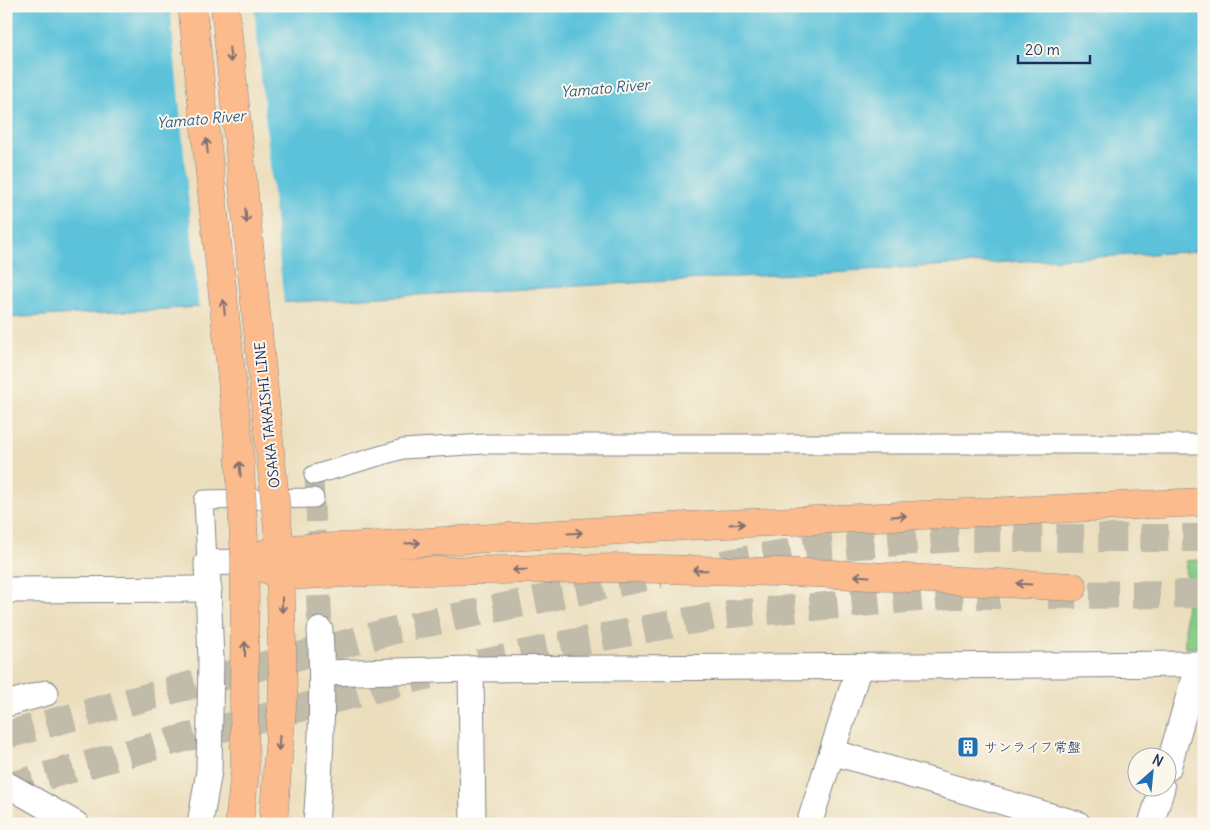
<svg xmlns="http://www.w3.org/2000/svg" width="1210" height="830" viewBox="0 0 1210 830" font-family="Delius,'Klee One',sans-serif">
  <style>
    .green { fill: #84cb87; stroke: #507d72 }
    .water { fill: #5cc2da; stroke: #3c789c }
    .pier { fill: #ebdebc }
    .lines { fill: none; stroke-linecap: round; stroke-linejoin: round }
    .pedestrian-tunnel { stroke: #c1bba9; stroke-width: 19; stroke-dasharray: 19 9; stroke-linecap: butt }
    .minor-tunnel { stroke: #c1bba9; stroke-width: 25; stroke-dasharray: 25 12; stroke-linecap: butt }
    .motorway-tunnel { stroke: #c1bba9; stroke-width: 28; stroke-dasharray: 28 14; stroke-linecap: butt }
    .pedestrian-casing { stroke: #83868d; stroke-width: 21 }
    .minor-casing { stroke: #83868d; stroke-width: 27 }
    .primary-casing { stroke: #83868d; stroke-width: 29 }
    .motorway-casing { stroke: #83868d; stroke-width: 29 }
    .pedestrian { stroke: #fff; stroke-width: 19 }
    .minor { stroke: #fff; stroke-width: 25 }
    .primary { stroke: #fbbb8c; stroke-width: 28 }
    .motorway { stroke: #fbbb8c; stroke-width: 28 }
    .primary-bridge-casing { stroke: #83868d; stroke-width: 29; stroke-linecap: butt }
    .motorway-bridge-casing { stroke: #83868d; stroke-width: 29; stroke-linecap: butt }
    .primary-bridge { stroke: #fbbb8c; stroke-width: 28 }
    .motorway-bridge { stroke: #fbbb8c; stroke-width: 28 }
    .oneway { stroke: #806e73 }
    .labels { text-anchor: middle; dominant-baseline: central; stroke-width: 4; stroke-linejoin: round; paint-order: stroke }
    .street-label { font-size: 14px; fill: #1b2f5e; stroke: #fbf7ec }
    .poi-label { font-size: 14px; fill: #1b2f5e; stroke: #fbf7ec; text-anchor: start }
    .water-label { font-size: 15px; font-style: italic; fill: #2e5b83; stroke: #fbf7ec }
  </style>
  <rect width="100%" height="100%" fill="#fbf7ec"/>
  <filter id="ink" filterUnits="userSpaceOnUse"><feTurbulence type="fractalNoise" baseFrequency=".02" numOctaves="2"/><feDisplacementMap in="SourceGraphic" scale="10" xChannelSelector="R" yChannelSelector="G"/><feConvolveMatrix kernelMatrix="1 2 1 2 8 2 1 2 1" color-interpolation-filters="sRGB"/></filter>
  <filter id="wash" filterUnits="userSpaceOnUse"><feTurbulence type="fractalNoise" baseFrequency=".0096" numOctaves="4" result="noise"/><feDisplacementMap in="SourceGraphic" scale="20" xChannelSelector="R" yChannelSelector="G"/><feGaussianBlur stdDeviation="1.12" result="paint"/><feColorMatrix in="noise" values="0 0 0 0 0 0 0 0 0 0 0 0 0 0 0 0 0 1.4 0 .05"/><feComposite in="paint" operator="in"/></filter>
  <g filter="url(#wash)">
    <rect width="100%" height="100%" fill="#ebdebc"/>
    <path class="green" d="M1204,560V647L1185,648L1186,561Z"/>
    <path class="water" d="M6,6H1204V251L6,318Z"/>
    <path class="pier" d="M170,6H254L284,305L199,310Z"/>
  </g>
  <g filter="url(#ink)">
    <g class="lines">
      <path class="pedestrian-tunnel" d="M314,475L317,558"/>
      <path class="minor-tunnel" d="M317,559L320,630"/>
      <g class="motorway-tunnel">
        <path d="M722,564L814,548L955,538H1204"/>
        <path d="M1048,595L1204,594"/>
        <path d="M479,664L572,643L721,615L953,595H1000"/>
        <path d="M6,735L399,629L660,574"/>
        <path d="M6,787L188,737L429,675"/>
      </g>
      <g class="pedestrian-casing">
        <g id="pedestrian">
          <path d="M314,475L403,449L485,444H1204"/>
          <path d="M207,563L204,500L314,498"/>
        </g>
      </g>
      <g class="minor-casing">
        <g id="minor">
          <path d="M6,590L209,589"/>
          <path d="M471,669L473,824"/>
          <path d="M323,673L471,669L1204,664"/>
          <path d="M6,704L46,693"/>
          <path d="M832,752L1078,824"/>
          <path d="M1168,768L1198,664"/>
          <path d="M6,784L76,824"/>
          <path d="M200,824L209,771L211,658L207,563L264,561"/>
          <path d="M316,824C321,759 324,695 320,630"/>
          <path d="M809,824L859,667"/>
          <path d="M1151,824L1162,788"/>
        </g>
      </g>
      <g class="primary-casing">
        <g id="primary">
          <path d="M239,824L245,772L244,698"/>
          <path d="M273,824L283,694"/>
        </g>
      </g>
      <g class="motorway-casing">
        <g id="motorway">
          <path d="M364,546L686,526L1204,502"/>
          <path d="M368,572L620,568L814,573L1073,587"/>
        </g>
      </g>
      <use href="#pedestrian" class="pedestrian"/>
      <use href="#minor" class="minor"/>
      <use href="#primary" class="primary"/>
      <use href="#motorway" class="motorway"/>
      <g class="primary-bridge-casing">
        <g id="primary-bridge">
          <path d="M192,6L239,446L245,560L244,698"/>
          <path d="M225,6L280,549L283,694"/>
        </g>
      </g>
      <g class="motorway-bridge-casing">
        <g id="motorway-bridge">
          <path d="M245,560L282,576L368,572"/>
          <path d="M245,560L280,549L364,546"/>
        </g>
      </g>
      <use href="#primary-bridge" class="primary-bridge"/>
      <use href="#motorway-bridge" class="motorway-bridge"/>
    </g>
    <defs><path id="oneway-shaft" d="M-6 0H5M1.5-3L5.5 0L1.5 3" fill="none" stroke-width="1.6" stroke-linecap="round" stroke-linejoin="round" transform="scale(1.25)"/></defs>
    <g class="oneway">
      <use href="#oneway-shaft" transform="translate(230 55) rotate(84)"/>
      <use href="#oneway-shaft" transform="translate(207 146) rotate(-96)"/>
      <use href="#oneway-shaft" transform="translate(246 216) rotate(84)"/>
      <use href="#oneway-shaft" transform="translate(224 307) rotate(-96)"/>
      <use href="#oneway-shaft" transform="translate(240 469) rotate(-94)"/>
      <use href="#oneway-shaft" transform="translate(899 516) rotate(-3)"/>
      <use href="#oneway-shaft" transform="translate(737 524) rotate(-3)"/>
      <use href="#oneway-shaft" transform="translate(575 533) rotate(-3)"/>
      <use href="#oneway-shaft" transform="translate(413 543) rotate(-3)"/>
      <use href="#oneway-shaft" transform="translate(520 570) rotate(179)"/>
      <use href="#oneway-shaft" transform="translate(700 570) rotate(-179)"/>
      <use href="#oneway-shaft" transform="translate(862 576) rotate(-177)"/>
      <use href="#oneway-shaft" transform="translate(1024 584) rotate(-177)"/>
      <use href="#oneway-shaft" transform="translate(282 605) rotate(89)"/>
      <use href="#oneway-shaft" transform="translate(245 649) rotate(-90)"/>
      <use href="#oneway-shaft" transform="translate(279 743) rotate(94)"/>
    </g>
  </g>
  <defs>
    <g id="building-square" transform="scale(1.125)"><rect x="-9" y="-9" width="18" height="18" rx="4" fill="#1f6fb2" stroke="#fbf7ec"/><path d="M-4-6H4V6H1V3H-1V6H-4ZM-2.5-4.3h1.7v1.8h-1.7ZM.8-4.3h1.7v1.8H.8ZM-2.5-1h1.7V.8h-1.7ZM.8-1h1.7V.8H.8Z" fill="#fff"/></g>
  </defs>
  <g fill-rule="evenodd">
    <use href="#building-square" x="968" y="747"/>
  </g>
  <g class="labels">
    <g class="street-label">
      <text transform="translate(267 415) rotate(-96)">OSAKA TAKAISHI LINE</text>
    </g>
    <g class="poi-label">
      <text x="984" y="747">サンライフ常盤</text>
    </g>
    <g class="water-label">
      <text transform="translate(605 88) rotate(-5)">Yamato River</text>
      <text transform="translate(201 119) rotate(-5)">Yamato River</text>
    </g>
  </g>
  <rect width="1210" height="830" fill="none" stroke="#fbf7ec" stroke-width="25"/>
  <g transform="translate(1152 772) rotate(27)"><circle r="24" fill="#fbf7ec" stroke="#a1a7b3"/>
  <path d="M0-4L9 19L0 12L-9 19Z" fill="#1f6fb2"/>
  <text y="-8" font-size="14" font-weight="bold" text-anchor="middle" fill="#1b2f5e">N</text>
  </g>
  <path d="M1018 55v8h72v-8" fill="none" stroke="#1b2f5e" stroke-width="2.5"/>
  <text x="1025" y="55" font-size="15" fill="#1b2f5e" stroke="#fbf7ec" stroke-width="4" paint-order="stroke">20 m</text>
</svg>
